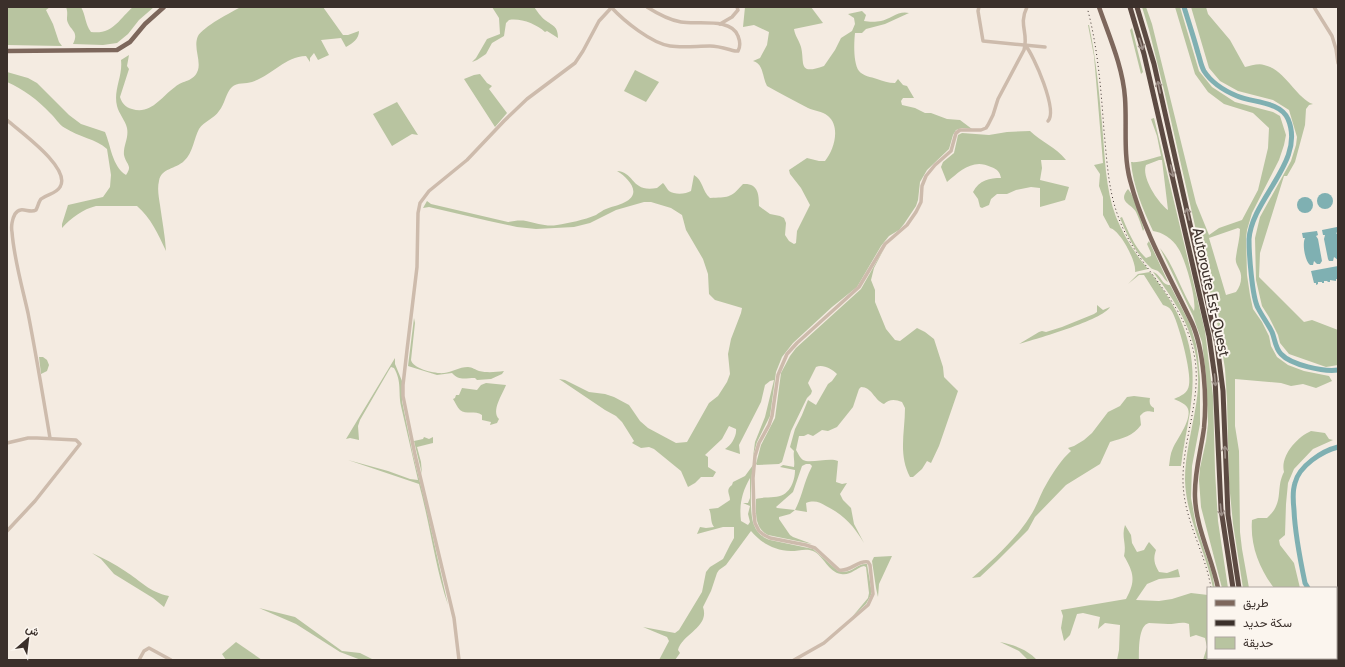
<svg xmlns="http://www.w3.org/2000/svg" width="1345" height="667" viewBox="0 0 1345 667" font-family="Cabin,Vazirmatn,sans-serif">
  <style>
    .green { fill: #b8c4a0; fill-rule: evenodd }
    .water { fill: #7fb0b2 }
    .lines { fill: none; stroke-linecap: round; stroke-linejoin: round }
    .river { stroke: #7fb0b2; stroke-width: 5 }
    .minor { stroke: #cdbbac; stroke-width: 3.5 }
    .major { stroke: #7d675c; stroke-width: 4.5 }
    .highway { stroke: #5c4a42; stroke-width: 5 }
    .rail { stroke: #3b302b; stroke-width: 1; stroke-dasharray: 1 3; stroke-linecap: butt }
    .oneway { stroke: #9c8e87 }
    .labels { text-anchor: middle; dominant-baseline: central; stroke-width: 4; stroke-linejoin: round; paint-order: stroke }
    .street-label { font-size: 15px; fill: #3b302b; stroke: #fbf5ee }
  </style>
  <rect width="100%" height="100%" fill="#f4ebe1"/>
  <g class="green">
    <path d="M7,7H50L46,10L53,24L59,42L62,46L7,45Z"/>
    <path d="M66,7H81C86,16 85,24 91,32C113,35 119,19 133,7H154L139,20L128,34L117,43L103,45L73,44C80,31 69,30 67,20C67,15 68,12 66,7Z"/>
    <path d="M241,7H323L343,35H348L359,31C359,39 353,43 346,47L341,38L321,40L329,55L318,60L314,53L310,58V62L306,56C284,57 273,75 252,82C246,84 237,82 232,87C226,92 225,104 219,111C214,119 204,121 199,129C194,138 193,153 184,161C176,169 161,168 159,181C157,189 159,198 160,205C162,220 165,235 166,251C158,234 151,218 137,206H96C83,209 71,218 62,228V224L68,205L103,197L110,187L111,175L107,149C96,139 79,137 65,128C58,124 56,118 50,113C38,100 23,89 7,82V72L28,78L37,83L69,115L81,124L105,132C111,146 112,166 126,175C133,165 126,165 124,155C123,146 129,138 127,128C125,120 119,114 117,106C113,90 123,76 121,60L129,55L127,66L129,69L120,97C122,103 125,107 132,109C151,115 161,97 175,87C183,80 194,82 198,70C201,60 193,47 198,36C203,27 231,12 241,7Z"/>
    <path d="M492,7H534C537,11 541,17 545,20C553,26 558,26 558,38L547,31L545,32C536,24 521,18 509,20L506,23L504,36L492,43L486,54L477,60L472,62L476,58L487,39L500,34L499,18Z"/>
    <path d="M745,7H811L823,23L794,29C795,36 799,40 801,47C805,62 797,76 824,66L835,50L841,38L852,31L855,24L854,18L848,14L862,11L866,15L864,21C869,22 876,22 881,21C890,19 899,10 909,13L885,24L866,29L862,33H855C854,42 853,63 859,71C863,76 871,77 877,79C883,81 888,83 895,83L898,79L903,85L907,86L914,98H903L901,101L902,105L915,108L925,113H931L947,119L960,120L972,129L962,128L956,130L953,135L949,149L927,170L920,182L918,200L916,206L904,224L899,230L889,236L881,246L857,287L832,307L793,343L782,357L776,372L770,416L757,442L753,457L755,442L765,417L774,380L770,381L765,385L761,402L739,445L740,454L725,449C731,446 737,436 736,429L729,426L722,439L705,455L708,457V467L716,472L713,477H701L695,483L688,487L681,471L654,449L649,447L641,448L632,443L634,441L622,422L616,416L605,410L559,379L565,380L589,392L605,394L614,397L629,405L640,421L648,428L676,443L687,442L709,403L718,396L727,382L730,374L728,354L731,339L741,313L742,308L715,300L709,294L708,274L703,259L686,230L682,215L671,208L651,202H644L616,210L590,223L574,227L536,229L517,227L489,221L429,207L423,208L427,201L431,204L508,222C514,221 520,220 526,221C537,223 546,227 557,225C569,223 584,220 596,215C599,213 603,210 606,209C613,206 621,205 627,201C642,192 627,177 617,171C635,172 631,193 657,188L663,183C665,185 667,189 669,191C675,195 686,194 691,191L694,175C703,180 702,191 710,198C728,197 730,199 743,184C758,183 759,194 759,206L770,214L780,216L784,218L786,223L785,235L789,241L794,244L796,243L797,231L810,205L801,188L790,174L789,170L807,158L819,161H825C834,150 841,127 828,116C822,111 814,111 808,108C794,101 780,93 767,86C762,77 764,64 753,61L760,58L767,45L769,32L754,25L743,27Z"/>
    <path d="M1142,7H1146L1152,24L1196,203L1209,235L1219,228L1242,220L1258,190L1268,148L1269,128L1253,113L1224,104L1208,92L1195,74L1175,7H1180L1199,71L1212,87L1235,102L1273,112L1280,116L1286,135L1284,145L1279,160L1252,213L1247,230L1246,238L1247,275L1250,295L1253,309L1262,322L1269,336L1271,346L1277,357L1288,365L1304,371L1329,376L1332,381L1316,388L1303,384L1291,386L1281,383L1235,379V426L1239,451L1240,532L1242,549L1249,588H1243L1233,524L1229,483L1227,400L1225,369L1219,331L1164,90L1149,30ZM1238,228L1240,229C1240,238 1237,248 1236,257C1235,262 1237,265 1239,269C1243,276 1241,286 1236,292L1226,295L1209,238Z"/>
    <path d="M1191,7H1206L1208,14L1230,40L1245,67C1250,66 1259,63 1264,65C1285,69 1296,98 1313,104L1309,105L1306,109L1305,125L1295,162L1287,176H1284L1260,253L1259,277L1304,322L1312,320L1338,330V365L1326,367L1289,354L1280,343L1278,335L1269,317L1262,306L1256,280L1255,238L1260,217L1291,161L1296,145L1297,137L1289,110L1273,100L1238,91L1220,81L1209,68Z"/>
    <path d="M1088,25H1089C1096,58 1099,91 1102,124C1105,156 1105,188 1116,217C1124,236 1135,254 1148,269L1135,272C1137,262 1120,230 1110,228L1103,215V197L1099,186L1100,174L1094,165L1103,163L1094,56Z"/>
    <path d="M1132,28L1143,72L1141,74L1130,30Z"/>
    <path d="M635,70L659,82L646,102L624,91Z"/>
    <path d="M480,74L487,83L492,86L489,89L507,113L495,127L464,79L474,75Z"/>
    <path d="M397,102L418,135L412,134L392,146L373,114Z"/>
    <path d="M1154,118L1205,331L1213,396L1215,471L1218,521L1228,588H1222L1201,507L1199,480L1200,468L1206,441L1208,424L1206,376L1202,342L1193,316L1160,248C1175,267 1181,291 1194,311C1197,300 1185,258 1178,248C1173,239 1162,232 1153,231C1143,210 1133,186 1131,162C1140,163 1152,158 1161,156L1157,136L1151,119ZM1159,160H1162L1168,210C1158,203 1141,177 1146,165Z"/>
    <path d="M1030,131C1041,142 1056,147 1066,160H1041L1042,168L1040,180L1069,187L1065,200L1040,207V188L1031,187L1016,190L1007,194H997L991,199L989,205L982,208L980,207L978,199L973,192C979,180 990,178 1001,178C1000,172 997,169 991,167C973,158 960,171 947,182L941,167L943,162L954,153L958,135L962,133L989,135L1007,132Z"/>
    <path d="M1128,189C1135,197 1140,218 1144,229L1143,231C1141,225 1139,218 1136,212C1132,204 1117,202 1128,189Z"/>
    <path d="M1122,217C1128,231 1135,248 1146,258L1151,256V253L1147,244L1149,241L1168,282C1164,280 1164,277 1160,273C1157,269 1152,270 1150,267C1136,254 1127,235 1120,218Z"/>
    <path d="M886,245L874,268L871,280L875,290V302L886,329L895,340L900,341L917,328L925,332L934,339L943,367L944,377L958,391L939,446L931,463L927,461L922,469L913,477H910C898,454 905,432 905,408L902,402C895,399 889,399 884,404C874,400 872,387 861,387L859,389L853,407L837,427L828,431L822,430L813,436L808,434L804,436H799L796,450C798,453 800,458 803,460C810,464 830,457 838,461L836,482L842,484L847,483L840,494L843,500L851,508L854,524L864,543C853,525 844,515 826,506C820,502 814,500 806,503L807,512L795,510L790,514L779,517V519L790,535L793,537L812,544L768,535C754,528 756,512 756,499C761,497 768,498 774,497C789,497 795,482 795,470L780,467L783,465L794,467C795,461 793,457 794,451L790,447L795,429L802,415L808,400L816,405L828,384L832,381L837,374C832,369 823,364 816,367L808,383L812,391L811,394L807,398L791,431L782,462L779,464L757,465L756,464L761,445L775,418L781,373L790,356L796,348L861,289ZM806,464H810L812,466C811,469 809,472 808,475C803,487 801,499 795,510L777,508L776,507L793,492L802,466Z"/>
    <path d="M1150,272C1186,317 1199,354 1190,412C1187,430 1183,448 1181,466H1169C1170,460 1170,454 1173,448C1177,439 1194,417 1187,407C1184,403 1178,401 1174,399C1181,396 1188,393 1189,385C1192,373 1178,320 1171,310C1169,307 1166,306 1163,305L1144,275H1139L1128,284L1138,274Z"/>
    <path d="M1153,272C1161,274 1161,285 1170,285L1190,324L1196,344L1198,357L1200,379V424L1192,466L1191,498L1196,525L1212,573L1215,588H1213C1206,551 1186,518 1185,480C1185,455 1192,430 1196,405C1205,351 1185,313 1153,272Z"/>
    <path d="M1097,305L1103,310L1110,307C1103,320 1036,339 1019,344L1039,332L1042,331L1046,332L1062,327L1094,314L1097,312Z"/>
    <path d="M414,318L415,323L411,360C413,369 436,374 444,373C452,372 459,367 468,367C472,367 476,370 479,371C488,373 495,372 504,371L502,374L491,379L477,380L475,378C465,378 459,381 452,373L437,375L408,366Z"/>
    <path d="M39,357H43L47,360L49,365L47,371L41,374Z"/>
    <path d="M395,358V364L402,381V401L413,455L425,502L448,605C435,566 430,524 419,484L348,460L388,471L410,479L418,480L401,406C398,391 402,382 394,368L391,367L389,370L360,420L358,426L359,440L350,438L346,439Z"/>
    <path d="M486,383L506,385C502,395 491,411 499,419L497,423L490,425L491,422L482,420V415C475,410 466,415 460,410C457,407 455,402 453,399L455,398L456,395H459L462,388L477,390L481,385Z"/>
    <path d="M1134,396L1150,398C1149,403 1150,406 1154,408V412C1148,411 1145,410 1140,416L1141,425C1133,436 1123,438 1110,442L1100,464L1066,485L1035,517L1028,530L997,561L980,577L972,578C992,561 1015,540 1029,518C1037,507 1040,494 1047,483C1054,471 1061,460 1071,451L1068,448L1074,446L1084,440L1092,433L1108,412L1120,406L1127,397Z"/>
    <path d="M1311,431L1325,433L1329,439L1333,440L1313,449L1294,469L1288,483L1286,504L1285,535L1279,540L1280,545L1294,563L1300,588H1274C1259,568 1250,545 1252,520L1258,518H1267C1285,502 1275,489 1284,472C1280,456 1297,437 1311,431Z"/>
    <path d="M424,437L429,439L433,437V443L417,447L421,462L422,474L414,441L423,439Z"/>
    <path d="M753,465C751,477 749,514 754,525C757,533 762,537 770,540L813,549L838,571C852,575 856,563 867,564L871,588V595L866,604L852,617L868,598L869,593L866,567L864,566C856,568 850,576 841,574C828,572 824,556 813,551C806,548 798,551 791,551C775,551 761,543 751,531L726,565L719,570L717,573L711,591L703,607C710,627 682,634 678,650L680,653L675,660H659L669,641L667,637L643,627L675,633L679,630L702,592L706,572L710,567L723,559L730,545L734,538V527H723L697,534L700,527L706,528L714,527C710,522 712,515 709,509L718,508L730,500C730,494 725,490 732,485L733,482L745,476ZM750,478V498L748,503H743L750,506L748,514L750,522L748,525L741,521C739,505 742,492 750,478Z"/>
    <path d="M1125,525L1131,535L1132,543L1137,552L1144,550L1147,545L1149,542L1156,550C1153,558 1154,564 1159,572L1167,573L1178,569L1180,577L1159,579L1147,584L1136,600L1159,601L1172,599L1191,593L1208,595V658H1213V660H1203L1207,647L1205,638L1196,635L1190,637L1189,624C1183,621 1175,624 1168,624C1162,624 1155,623 1149,623C1138,625 1139,651 1139,660H1117L1119,650L1120,625L1105,623L1098,629L1100,617L1083,613L1077,614L1070,635L1064,641L1061,628L1063,616L1061,610L1126,599C1136,581 1134,573 1124,556C1127,544 1121,537 1125,525Z"/>
    <path d="M92,553C103,558 115,564 125,571C141,581 149,592 169,596L164,607L153,598L114,574L101,559Z"/>
    <path d="M892,556L879,584L878,597L876,588L872,561L874,557Z"/>
    <path d="M259,608L295,617L342,651L360,653L374,660H361L340,652L296,624Z"/>
    <path d="M236,642L262,660H226L222,654Z"/>
    <path d="M1000,642C1014,645 1027,649 1037,660H1028L1019,651Z"/>
  </g>
  <g class="water">
    <circle cx="1325" cy="201" r="8"/>
    <circle cx="1305" cy="205" r="8"/>
    <path d="M1337,227L1338,232L1336,233L1338,235V260L1334,257L1333,261H1329L1328,259L1324,239L1325,235H1323L1322,230Z"/>
    <path d="M1317,231L1318,235L1316,236L1318,239L1322,261L1320,264H1317L1314,261L1313,265H1310C1305,261 1302,244 1305,238H1303L1302,233Z"/>
    <path d="M1338,266V279H1336V281L1330,280V282H1328L1327,281H1324V283H1322V282H1318V284L1316,285V283H1314L1311,271Z"/>
  </g>
  <g class="lines">
    <g class="river">
      <path d="M1184,7C1189,23 1194,38 1198,53C1200,59 1201,66 1204,71C1211,82 1225,91 1237,96C1253,103 1280,101 1288,119C1306,161 1252,198 1249,239C1249,253 1252,297 1258,308C1262,316 1268,324 1272,332C1275,339 1275,348 1281,354C1291,365 1324,372 1338,370"/>
      <path d="M1308,588L1305,583C1300,559 1295,535 1294,510C1293,501 1292,492 1295,483C1299,466 1322,451 1338,447"/>
      <path d="M1336,632L1338,635"/>
    </g>
    <g class="minor">
      <path d="M611,7C624,21 651,43 670,46C683,48 697,46 710,46C719,46 727,49 735,51H738C741,46 740,41 738,36C731,17 697,25 681,22C669,20 658,14 647,7"/>
      <path d="M979,7L978,11L983,41L1045,47"/>
      <path d="M1314,7L1332,36L1336,49L1338,63"/>
      <path d="M720,24L732,17L738,10L737,7"/>
      <path d="M1025,45C1034,55 1058,111 1048,121"/>
      <path d="M7,120C19,131 72,168 60,187C56,194 47,194 41,199C39,201 38,206 36,210C29,214 21,205 15,214C12,219 11,227 12,232C14,259 22,286 28,313C36,354 43,396 50,438"/>
      <path d="M7,443L28,438H37L76,440L80,444L35,501L7,531"/>
      <path d="M139,660L144,651L149,648L171,660"/>
      <path d="M459,660L454,618L415,455L403,396V385L407,350L417,267L418,213L420,203L429,191L467,160L504,121L527,99L575,63L583,51L599,21L612,7"/>
      <path d="M794,660L824,643L868,605L873,594L870,565L868,562C857,560 851,572 839,570L815,548L806,545L770,538L764,535L759,531L755,523L754,514L753,478L755,456L759,443L769,425L772,416L778,375L787,354L797,343L859,287L885,244L907,225L916,212L921,202L922,186L926,176L935,165L951,151L956,133L960,130H981L986,128L988,125L993,115L998,99L1024,50C1029,33 1018,25 1027,7"/>
    </g>
    <g class="major">
      <path d="M1099,7C1109,36 1123,67 1125,98C1127,125 1123,153 1130,180C1143,230 1170,277 1192,323C1204,350 1207,398 1204,428C1201,451 1194,473 1195,497C1196,528 1212,558 1218,588"/>
      <path d="M7,51L117,50L130,42L145,24L164,7"/>
      <path d="M1229,658L1230,660"/>
    </g>
    <g class="highway">
      <path d="M1130,7L1144,54L1209,336L1215,378L1221,509L1233,588"/>
      <path d="M1137,7L1154,64L1217,344L1223,391L1228,515L1239,588"/>
      <path d="M1246,658V660"/>
      <path d="M1252,658V660"/>
    </g>
    <g class="rail">
      <path d="M1087,7C1098,48 1101,89 1104,131C1107,160 1108,189 1118,216C1136,268 1183,296 1194,354C1203,397 1182,439 1183,482C1184,521 1205,551 1211,588"/>
      <path d="M1216,658V660"/>
    </g>
  </g>
  <defs><path id="oneway-shaft" d="M-6 0H5M1.5-3L5.5 0L1.5 3" fill="none" stroke-width="1.6" stroke-linecap="round" stroke-linejoin="round"/></defs>
  <g class="oneway">
    <use href="#oneway-shaft" transform="translate(1141 44) rotate(73)"/>
    <use href="#oneway-shaft" transform="translate(1159 87) rotate(-102)"/>
    <use href="#oneway-shaft" transform="translate(1172 171) rotate(77)"/>
    <use href="#oneway-shaft" transform="translate(1188 214) rotate(-103)"/>
    <use href="#oneway-shaft" transform="translate(1215 380) rotate(85)"/>
    <use href="#oneway-shaft" transform="translate(1225 452) rotate(-92)"/>
    <use href="#oneway-shaft" transform="translate(1221 510) rotate(84)"/>
  </g>
  <g class="labels">
    <g class="street-label">
      <text transform="translate(1211 292) rotate(78)">Autoroute Est-Ouest</text>
    </g>
  </g>
  <rect width="1345" height="667" fill="none" stroke="#3b302b" stroke-width="16"/>
  <rect x="1207" y="587" width="130" height="72" fill="#fbf5ee" stroke="#aea6a0"/>
  <rect x="1215" y="600" width="20" height="6" fill="#7d675c" stroke="#aea6a0"/>
  <text x="1243" y="607" font-size="12" fill="#3b302b">طريق</text>
  <rect x="1215" y="620" width="20" height="6" fill="#3b302b" stroke="#aea6a0"/>
  <text x="1243" y="627" font-size="12" fill="#3b302b">سكة حديد</text>
  <rect x="1215" y="637" width="20" height="12" fill="#b8c4a0" stroke="#aea6a0"/>
  <text x="1243" y="647" font-size="12" fill="#3b302b">حديقة</text>
  <g transform="translate(28 639) rotate(28)" stroke="#fbf5ee" stroke-width="3" paint-order="stroke">
  <path d="M0-3L7 15L0 10L-7 15Z" fill="#3b302b"/>
  <text y="-6" font-size="11" font-weight="bold" text-anchor="middle" fill="#3b302b">ش</text>
  </g>
</svg>
